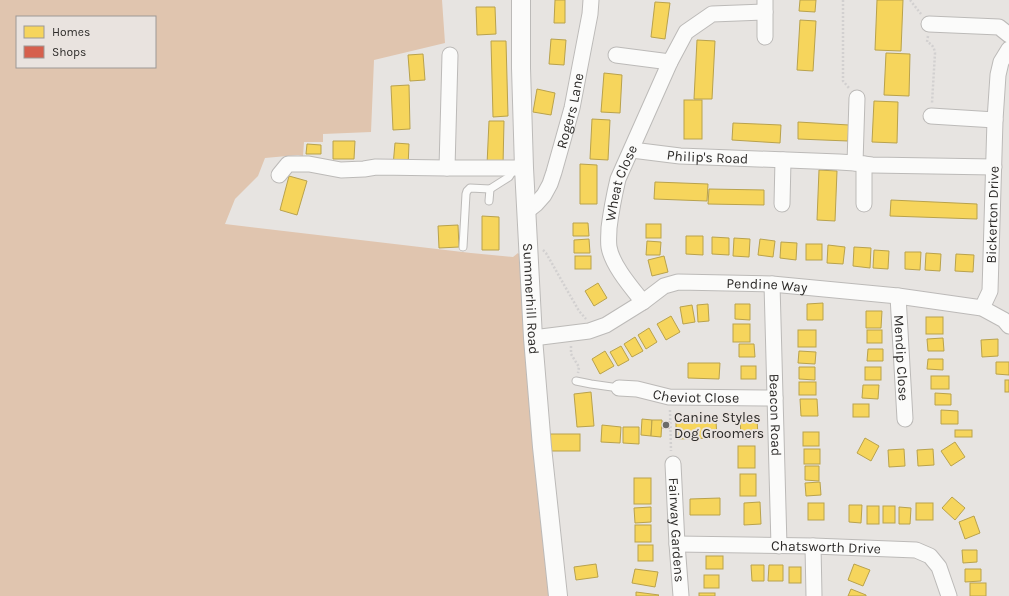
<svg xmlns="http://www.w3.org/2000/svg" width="1009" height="596" viewBox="0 0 1009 596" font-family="Karla,sans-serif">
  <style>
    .green { fill: #e0c5af; fill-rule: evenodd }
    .homes { fill: #f6d55c; stroke: #b9a24c }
    .shops { fill: #d6604d; stroke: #a35042 }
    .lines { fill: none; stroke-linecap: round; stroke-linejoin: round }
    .service-casing { stroke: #bcbab8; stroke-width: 9 }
    .minor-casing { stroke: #bcbab8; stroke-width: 17 }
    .tertiary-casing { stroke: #bcbab8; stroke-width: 20 }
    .path { stroke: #d2d0d0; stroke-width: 2.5; stroke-dasharray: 2 2; stroke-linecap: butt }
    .service { stroke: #fbfbfa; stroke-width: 7 }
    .minor { stroke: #fbfbfa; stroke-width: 15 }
    .tertiary { stroke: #fbfbfa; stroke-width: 18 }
    .poi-dot { fill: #6d6b69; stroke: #e9e3df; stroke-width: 1.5 }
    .labels { text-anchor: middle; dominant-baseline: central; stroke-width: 4; stroke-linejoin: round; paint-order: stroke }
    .street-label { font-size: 14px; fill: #2c2a28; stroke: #e9e3df }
    .poi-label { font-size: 14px; fill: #2c2a28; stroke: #e9e3df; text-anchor: start }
  </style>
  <rect width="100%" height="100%" fill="#e7e4e1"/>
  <path class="green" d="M0,0H442L445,43L374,60L371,132L323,134V142H304L303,156L298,155L265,158L258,176L235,199L225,224L471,253L513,257L518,253L525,261L553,596H0ZM17,17H155V67H17Z"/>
  <g class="homes">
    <path d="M555,0H565V23H554Z"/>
    <path d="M800,0H816L815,12L799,11Z"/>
    <path d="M877,0H903L901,51L875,50Z"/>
    <path d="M655,2L670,3L665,39L651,37Z"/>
    <path d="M476,7H495L496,34L477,35Z"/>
    <path d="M800,20L816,21L813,71L797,70Z"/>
    <path d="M551,39L566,40L564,65L549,64Z"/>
    <path d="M697,40L715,41L712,99H694Z"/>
    <path d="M491,41H506L508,116L493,117Z"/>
    <path d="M886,53L910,54L909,96L884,95Z"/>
    <path d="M423,54L425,80L410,81L408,55Z"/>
    <path d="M604,73L622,75L620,113L601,112Z"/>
    <path d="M409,85L410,129L393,130L391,86Z"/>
    <path d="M537,89L555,93L551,115L533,112Z"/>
    <rect x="684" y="100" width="18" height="39"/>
    <path d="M874,101L898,102L897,143L872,142Z"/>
    <path d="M592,119L610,120L608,160L590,159Z"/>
    <path d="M489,121H504L503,165H487Z"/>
    <path d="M798,122L849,125L848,141L798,139Z"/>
    <path d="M733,123L781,125L780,143L732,140Z"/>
    <path d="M333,141H355L354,159H333Z"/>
    <path d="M395,143L409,144L408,167L393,166Z"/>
    <path d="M307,144L321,145V154H306Z"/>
    <path d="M580,164L597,165V204H580Z"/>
    <path d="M819,170L837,171L835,221L817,220Z"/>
    <path d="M289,176L307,181L297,215L280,210Z"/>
    <path d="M655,182L708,184L707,201L654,199Z"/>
    <path d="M709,189L764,190V205L708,204Z"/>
    <path d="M891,200L977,204V219L890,216Z"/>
    <path d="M482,216L499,217V250H482Z"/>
    <path d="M573,223H588L589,236H573Z"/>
    <rect x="646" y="224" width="15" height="14"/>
    <path d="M458,225L459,247L439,248L438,226Z"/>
    <path d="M686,236H703V255L686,254Z"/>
    <path d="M712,237L729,238V255L712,254Z"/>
    <path d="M734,238L750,239L749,257L733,256Z"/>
    <path d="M589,239L590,253H574V240Z"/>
    <path d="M760,239L775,241L773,257L758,255Z"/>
    <path d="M647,241L661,242L660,255H646Z"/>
    <path d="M781,242L797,243L796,260L780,258Z"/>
    <rect x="806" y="244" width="16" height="16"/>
    <path d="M828,245L845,247L843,264L827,263Z"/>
    <path d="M854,247L871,248L870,268L853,266Z"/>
    <path d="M874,250L889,251L888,269L873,268Z"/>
    <path d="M905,252H921L920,270L905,269Z"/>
    <path d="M926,253L941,254L940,271L925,270Z"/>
    <path d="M956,254L974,255L973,272L955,271Z"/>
    <rect x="575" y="256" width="16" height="13"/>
    <path d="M664,256L668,272L652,276L648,260Z"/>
    <path d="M598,283L607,298L594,306L585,291Z"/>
    <path d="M823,303V320H807V304Z"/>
    <path d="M708,304L709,321L698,322L697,305Z"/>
    <path d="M735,304H750V320L735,319Z"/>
    <path d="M692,305L695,322L683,324L680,307Z"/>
    <path d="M866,311H882L881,328H866Z"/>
    <path d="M671,316L680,332L666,340L657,324Z"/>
    <rect x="926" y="317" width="17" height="17"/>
    <rect x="733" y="324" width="17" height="18"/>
    <path d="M649,328L657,342L646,349L638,335Z"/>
    <rect x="798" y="330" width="18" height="17"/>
    <rect x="867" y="330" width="15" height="13"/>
    <path d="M635,337L643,351L632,357L624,344Z"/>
    <path d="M943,338L944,351H928L927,339Z"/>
    <path d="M998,339V356L982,357L981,340Z"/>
    <path d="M739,344H754L755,357H739Z"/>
    <path d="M621,346L629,360L618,366L610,352Z"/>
    <path d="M868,349H883V361H867Z"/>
    <path d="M605,351L614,366L600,374L592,359Z"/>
    <path d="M799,351L816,352L815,364L798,363Z"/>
    <path d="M928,359H943V370L927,369Z"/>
    <path d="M996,362H1009V375L996,374Z"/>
    <path d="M688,363H720L719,379L688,378Z"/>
    <rect x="741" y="366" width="15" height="13"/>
    <path d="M799,367H815V380L799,379Z"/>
    <rect x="865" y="367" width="16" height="13"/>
    <rect x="931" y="376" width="18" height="13"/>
    <rect x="1005" y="380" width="4" height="12"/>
    <rect x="799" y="382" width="17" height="13"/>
    <path d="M863,385H879L878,399L862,398Z"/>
    <path d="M591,392L594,426L577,427L574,394Z"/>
    <path d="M935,393L951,394V405H935Z"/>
    <path d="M800,399H817L818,416H801Z"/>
    <rect x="853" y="404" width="16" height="13"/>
    <path d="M941,410L958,411V424H941Z"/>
    <path d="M740,417H757L758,438L741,439Z"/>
    <path d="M642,419L652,420L651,436L641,435Z"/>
    <path d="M652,420H662L661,437L651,436Z"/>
    <path d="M716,421L717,438L676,439V422Z"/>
    <path d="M602,425L621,427L620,443L601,442Z"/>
    <path d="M623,427H639V444L623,443Z"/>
    <rect x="955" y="430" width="17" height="7"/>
    <rect x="803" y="432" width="16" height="14"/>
    <rect x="548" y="434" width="32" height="17"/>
    <path d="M865,438L879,446L871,461L857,453Z"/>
    <path d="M955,442L965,457L951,466L941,451Z"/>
    <rect x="738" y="446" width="17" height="22"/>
    <rect x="804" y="449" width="16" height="15"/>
    <path d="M904,449L905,466L889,467L888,450Z"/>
    <path d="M933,449L934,465L918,466L917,450Z"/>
    <path d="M805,466H819V481L805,480Z"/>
    <rect x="740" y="474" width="16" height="22"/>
    <rect x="634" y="478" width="17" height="26"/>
    <path d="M820,482L821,495L806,496L805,483Z"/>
    <path d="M952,497L965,508L955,520L942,508Z"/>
    <path d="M720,498V515H690V499Z"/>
    <path d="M760,502L761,524L744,525V503Z"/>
    <rect x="808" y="503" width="16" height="17"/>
    <rect x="916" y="503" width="17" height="17"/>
    <path d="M849,505H862L861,523L849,522Z"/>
    <rect x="867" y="506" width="12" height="18"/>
    <rect x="883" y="506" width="12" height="17"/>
    <path d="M651,507V522L635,523L634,508Z"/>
    <path d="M899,507L911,508L910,524H899Z"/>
    <path d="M974,516L980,533L965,539L959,522Z"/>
    <rect x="635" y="525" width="16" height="17"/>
    <rect x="638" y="545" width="15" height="16"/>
    <path d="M962,550H977V562L963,563Z"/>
    <rect x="706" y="556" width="17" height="13"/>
    <path d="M596,564L598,577L576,580L574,567Z"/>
    <path d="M854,564L870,570L863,586L848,580Z"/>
    <path d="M751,565H764V581H752Z"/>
    <path d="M769,565H783V581H768Z"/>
    <rect x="789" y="567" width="12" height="16"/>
    <path d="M635,569L658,572L655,587L632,583Z"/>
    <path d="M965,569H981V581L965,582Z"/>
    <rect x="704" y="575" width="15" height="13"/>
    <rect x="970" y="583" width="16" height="13"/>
    <path d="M851,589L866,595V596H848Z"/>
    <path d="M636,592L659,595L658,596H636Z"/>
    <rect x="699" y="593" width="16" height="3"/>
  </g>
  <rect class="shops" x="663" y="422" width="6" height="6"/>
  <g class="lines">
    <g class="service-casing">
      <g id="service">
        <path d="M489,201L490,189"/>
        <path d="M463,247L466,194L467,191L470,188L490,189L501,182L509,177L514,169"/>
        <path d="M576,381L591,384L619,388"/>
      </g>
    </g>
    <g class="minor-casing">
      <g id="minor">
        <path d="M929,24L999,27L1009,35"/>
        <path d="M765,37V0"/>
        <path d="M450,55L447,168H524"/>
        <path d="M616,55L670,62"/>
        <path d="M931,116L995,120"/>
        <path id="s1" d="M632,150L680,156L839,162L855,163L872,165L994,167"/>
        <path d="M855,163L857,98"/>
        <path d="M864,164V204"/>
        <path d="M279,175L288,164H309L341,170L364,169L376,167L447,168"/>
        <path d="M782,204L783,160"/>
        <path id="s2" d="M527,211L536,204L544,195L550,184L554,172L572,108L590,14L591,0"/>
        <path id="s3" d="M772,284L779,546"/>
        <path id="s4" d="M898,296L905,419"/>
        <path id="s5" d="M643,302C631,287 612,265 609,247C608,241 609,234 609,228C611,212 614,196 618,179L670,62L686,32L712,14L765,12"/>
        <path id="s6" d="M982,308L990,291L995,120L998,75L1001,62L1009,49"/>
        <path id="s7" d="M533,338L589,331L606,325L643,302L664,286L678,282L772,284L898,296L982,308L1004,320L1009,326"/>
        <path id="s8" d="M619,388L637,389L669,397L775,398"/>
        <path id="s9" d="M673,464L677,544L681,596"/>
        <path id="s10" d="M677,544L813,546L916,550L930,556L939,567L949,596"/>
        <path d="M813,546L814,596"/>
      </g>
    </g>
    <g class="tertiary-casing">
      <g id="tertiary">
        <path id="s11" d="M521,0V68L524,168L533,338L542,447L558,596"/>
      </g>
    </g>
    <g class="path">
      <path d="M843,0V81L849,88"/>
      <path d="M910,0L921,14"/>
      <path d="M928,36L927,42C932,44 934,47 935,53L932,103"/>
      <path d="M543,250L546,253L579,311L586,319"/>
      <path d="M571,346V354L579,367L578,373"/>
      <path d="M670,410L671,451"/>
    </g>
    <use href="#service" class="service"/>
    <use href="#minor" class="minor"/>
    <use href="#tertiary" class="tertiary"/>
  </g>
  <circle class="poi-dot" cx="666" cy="425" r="4"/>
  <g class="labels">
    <g class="street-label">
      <text stroke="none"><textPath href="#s2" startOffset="112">Rogers Lane</textPath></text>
      <text stroke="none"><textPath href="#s1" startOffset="76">Philip's Road</textPath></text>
      <text stroke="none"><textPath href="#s5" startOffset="131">Wheat Close</textPath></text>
      <text stroke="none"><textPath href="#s6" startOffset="95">Bickerton Drive</textPath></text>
      <text stroke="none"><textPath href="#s7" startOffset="248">Pendine Way</textPath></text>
      <text stroke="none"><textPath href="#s11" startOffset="299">Summerhill Road</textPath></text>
      <text stroke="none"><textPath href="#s4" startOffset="62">Mendip Close</textPath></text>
      <text stroke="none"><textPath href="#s8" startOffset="78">Cheviot Close</textPath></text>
      <text stroke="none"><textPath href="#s3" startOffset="131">Beacon Road</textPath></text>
      <text stroke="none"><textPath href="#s9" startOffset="66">Fairway Gardens</textPath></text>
      <text stroke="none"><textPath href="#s10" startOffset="149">Chatsworth Drive</textPath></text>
    </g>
    <g class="poi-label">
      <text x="674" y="417">Canine Styles<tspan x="674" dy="16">Dog Groomers</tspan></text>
    </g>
  </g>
  <rect x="16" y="16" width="140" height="52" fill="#e9e3df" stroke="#9d9996"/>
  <rect x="24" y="26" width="20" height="12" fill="#f6d55c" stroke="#9d9996"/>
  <text x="52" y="36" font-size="12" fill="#2c2a28">Homes</text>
  <rect x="24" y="46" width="20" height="12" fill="#d6604d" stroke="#9d9996"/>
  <text x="52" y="56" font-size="12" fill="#2c2a28">Shops</text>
</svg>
